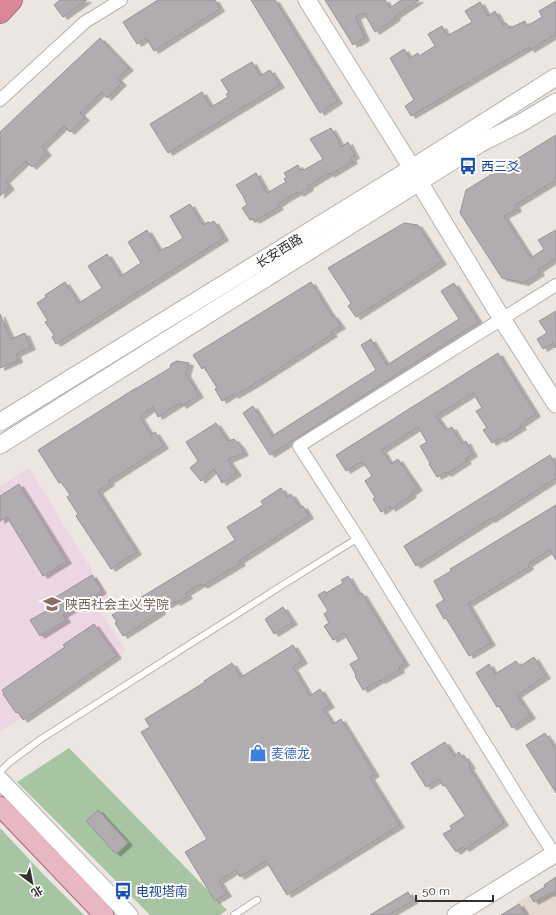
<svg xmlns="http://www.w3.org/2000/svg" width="556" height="915" viewBox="0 0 556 915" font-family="Raleway,'Noto Sans SC',sans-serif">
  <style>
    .built { fill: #e4d8d0 }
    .education { fill: #edd6e3 }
    .green { fill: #a7c5a2 }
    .building { fill: #b0acb0; stroke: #989398; filter: url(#shadow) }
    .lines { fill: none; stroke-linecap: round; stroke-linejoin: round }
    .lane-casing { stroke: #b7b2ae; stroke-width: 8 }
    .street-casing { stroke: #b7b2ae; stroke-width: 14 }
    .secondary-casing { stroke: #b7b2ae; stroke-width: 19 }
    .primary-casing { stroke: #a06973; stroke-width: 21 }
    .highway-casing { stroke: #a06973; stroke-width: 24 }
    .lane { stroke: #fff; stroke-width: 6 }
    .street { stroke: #fff; stroke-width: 12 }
    .secondary { stroke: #fff; stroke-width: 17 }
    .primary { stroke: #e9b7c1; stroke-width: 19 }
    .highway { stroke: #db8798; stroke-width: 22 }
    .labels { text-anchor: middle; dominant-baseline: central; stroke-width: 4; stroke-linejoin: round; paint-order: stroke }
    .transit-label { font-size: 13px; fill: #164399; stroke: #fff; text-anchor: start }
    .street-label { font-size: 13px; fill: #33312f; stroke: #fff }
    .education-label { font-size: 13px; fill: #785e54; stroke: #fff; text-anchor: start }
    .shop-label { font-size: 13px; fill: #366cbe; stroke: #fff; text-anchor: start }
  </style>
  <defs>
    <filter id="shadow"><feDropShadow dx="4.5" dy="2.5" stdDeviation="0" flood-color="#0004"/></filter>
  </defs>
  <rect width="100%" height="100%" fill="#ebe6e2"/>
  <path class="built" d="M556,879V915H524L516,903Z"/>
  <path class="education" d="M29,468L109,598L101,611L126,651L0,732V486Z"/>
  <g class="green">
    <path d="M69,748L227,910L220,915H150L17,782Z"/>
    <path d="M0,828L43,874L84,915H0Z"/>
  </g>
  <g class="building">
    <path d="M60,0H87L63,17L54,5Z"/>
    <path d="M158,0H215L220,9L154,51L146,38L137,44L123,22Z"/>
    <path d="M251,0H275L338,101L320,113Z"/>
    <path d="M325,0H385L390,8L401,0H419L395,16L396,18L375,32L364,13L356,17L365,38L356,44L355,43L353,45Z"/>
    <path d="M556,1V34L530,50L529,47L411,116L405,106L414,100L390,58L404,49L410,58L418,53L419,56L435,46L428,34L442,26L447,36L472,22L465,11L480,2L488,16L495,11L503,25L506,23L510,28L525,21L527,26L542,17L539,11Z"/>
    <path d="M100,38L129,68L117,78L122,83L107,98L102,92L80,113L85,118L70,132L64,126L42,147L47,153L32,167L26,161L5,181L10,187L0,196V132Z"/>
    <path d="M252,62L260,76L270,70L280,85L168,153L150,124L202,92L211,107L228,97L226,94L229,93L221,80Z"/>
    <path d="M331,128L337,138L341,147L348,142L355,156L351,158L353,161L330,175L329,173L308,186L309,188L299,194L298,192L289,197L277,205L279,207L255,221L254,219L250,220L242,208L247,205L243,196L236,185L256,173L267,193L286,182L284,179L287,177L284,173L298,165L300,170L303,169L304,170L323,159L310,139Z"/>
    <path d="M556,135V180L515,205L517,209L504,216L531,258L544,249L538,240L556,230V258L538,270L540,273L524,283L502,278L460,213L466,190Z"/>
    <path d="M190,204L203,225L208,222L210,223L214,221L224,238L56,344L52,337L54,335L45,322L48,321L37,303L46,297L45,295L65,282L79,303L102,288L88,266L107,254L121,276L141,263L128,242L147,230L160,251L167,247V248L183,238L170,216Z"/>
    <path d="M404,223L418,225L442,262L356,317L348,306L351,303L328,268Z"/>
    <path d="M311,282L332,316L333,315L341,326L331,332L333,334L258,382L234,396L233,394L222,401L215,389L217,388L204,367L202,369L193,355Z"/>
    <path d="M454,283L479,322L270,455L243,413L253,406L272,436L376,370L361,345L371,339L387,365L459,319L441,291Z"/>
    <path d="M556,311V348L553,343L543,349L537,339L547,333L539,321Z"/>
    <path d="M0,314L11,339L25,333L31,347L16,354L18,360L0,368Z"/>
    <path d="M498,353L536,414L520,425L522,427L501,440L500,438L492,443L483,430L487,428L476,411L482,408L473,393L436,416L446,430L452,427L462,444L466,441L473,454L465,459L467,461L447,474L446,472L437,477L429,464L430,463L420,446L427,442L418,427L382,450L391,464L398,459L418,488L411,493L412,495L391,509L390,506L381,512L373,499L375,497L365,481L372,476L363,462L360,464L359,463L346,471L336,455Z"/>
    <path d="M177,361L189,363L186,374L199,395L182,406L180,403L158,417L153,407L140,417L151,435L155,432L164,446L109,481L110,483L98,491L137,552L111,569L76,516L78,514L67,497L70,495L61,482L59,483L38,450L136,388H137L170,368L171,364Z"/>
    <path d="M216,423L228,441L234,439L241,447L244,453L228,460L237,473L222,483L214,469L201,481L190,468L198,461L186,442Z"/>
    <path d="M550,455L556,465V478L491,520L490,519L416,566L404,546Z"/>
    <path d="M19,484L67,561L43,576L7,517L0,521V496Z"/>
    <path d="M281,488L287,497L291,494L300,508L303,506L309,516L239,561L241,563L203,586L201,584L186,593L188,596L176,603L175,601L160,609L161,612L123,636L115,623L117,622L112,615L235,540L227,527L263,505L261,501Z"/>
    <path d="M556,505V560L550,550L528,564L529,567L468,604L491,643L469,656L446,618L444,619L436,605L444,600L434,581L451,571L450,569Z"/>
    <path d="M92,575L102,591L63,615L66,620L40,636L30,620L55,606L51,600Z"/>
    <path d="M348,576L359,595L362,593L405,663L399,667L400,670L381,681L380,680L363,690L355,676L356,675L350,664L359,659L344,633L333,640L324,626L329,623L324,614L328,611L318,595L325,591L326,593L343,583L341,580Z"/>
    <path d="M283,607L293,622L274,634L265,619Z"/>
    <path d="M94,624L117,656L23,720L18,712L16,713L3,694L4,693L2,690L65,647L63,645Z"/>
    <path d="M293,645L303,661L293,667L310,696L320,689L330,705L323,709L333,724L341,719L375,774L370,777L400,825L287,895L266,861L240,877L236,870L219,881L227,894L215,901L185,852L207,839L141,732L150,727L145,719L205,682L204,681L232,663L241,677Z"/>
    <path d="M534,657L546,676L517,695L531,716L512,728L499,706L497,707L476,673L489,664L495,674L516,661L520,666Z"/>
    <path d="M545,733L556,750V793L526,745Z"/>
    <path d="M445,742L454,756L459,752L462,757L464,756L471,766L469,767L504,823L465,849L463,847L456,852L443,834L452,829L450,826L465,816L445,785L443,786L439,779L426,787L411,763Z"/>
    <path d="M98,810L128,843L116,854L86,821Z"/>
    <path d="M556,877V891L551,894L550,893L534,902L530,896L545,887L544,885Z"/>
    <path d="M408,892L413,901L388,915H370Z"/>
    <path d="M519,904L526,915H501Z"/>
  </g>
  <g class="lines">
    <g class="lane-casing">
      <g id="lane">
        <path d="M0,772L10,762L41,739L281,586L358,538"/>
        <path d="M234,915L257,900"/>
      </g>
    </g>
    <g class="street-casing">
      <g id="street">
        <path d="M0,100L85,22L121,0"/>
        <path d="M554,854L531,818L358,538L299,446L556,285"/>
      </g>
    </g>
    <g class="secondary-casing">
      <g id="secondary">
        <path d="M307,0L412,168L419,182L502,319L556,404"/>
        <path d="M0,422L412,168L556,77"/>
        <path d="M0,445L462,155L479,144L519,124L556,102"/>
        <path d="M0,780L129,915"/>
        <path d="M456,915L556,853"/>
      </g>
    </g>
    <g class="primary-casing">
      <path id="primary" d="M0,806L104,915"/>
    </g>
    <g class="highway-casing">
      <path id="highway" d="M0,12L11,0"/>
    </g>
    <use href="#lane" class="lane"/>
    <use href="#street" class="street"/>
    <use href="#secondary" class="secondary"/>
    <use href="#primary" class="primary"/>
    <use href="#highway" class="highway"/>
  </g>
  <defs>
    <g id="bus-bare" transform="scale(1.38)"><path d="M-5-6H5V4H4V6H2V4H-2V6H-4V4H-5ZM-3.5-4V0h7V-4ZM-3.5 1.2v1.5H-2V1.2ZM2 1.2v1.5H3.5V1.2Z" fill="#1a4fb4" stroke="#fff" stroke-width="2.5" paint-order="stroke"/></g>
    <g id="school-bare" transform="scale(1.38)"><path d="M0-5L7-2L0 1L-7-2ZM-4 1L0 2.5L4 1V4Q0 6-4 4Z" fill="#8d6e63" stroke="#fff" stroke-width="2.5" paint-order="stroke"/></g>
    <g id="shop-bare" transform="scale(1.38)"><path d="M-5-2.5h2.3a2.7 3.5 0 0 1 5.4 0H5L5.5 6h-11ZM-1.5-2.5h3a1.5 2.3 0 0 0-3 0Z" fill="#3f7fe0" stroke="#fff" stroke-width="2.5" paint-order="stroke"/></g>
  </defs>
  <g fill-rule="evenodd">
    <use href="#bus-bare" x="468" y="166"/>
    <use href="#school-bare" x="52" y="604"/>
    <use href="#shop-bare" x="258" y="753"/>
    <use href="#bus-bare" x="123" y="891"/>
  </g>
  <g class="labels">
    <g class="transit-label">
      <text x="481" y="166">西三爻</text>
      <text x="136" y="891">电视塔南</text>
    </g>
    <g class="street-label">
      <text transform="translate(279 251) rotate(-32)">长安西路</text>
    </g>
    <g class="education-label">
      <text x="65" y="604">陕西社会主义学院</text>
    </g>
    <g class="shop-label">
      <text x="271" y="753">麦德龙</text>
    </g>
  </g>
  <g transform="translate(32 883) rotate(148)" stroke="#ffffff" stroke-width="3" paint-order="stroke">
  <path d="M0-3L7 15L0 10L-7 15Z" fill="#33312f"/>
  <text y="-6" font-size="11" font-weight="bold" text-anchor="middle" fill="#33312f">北</text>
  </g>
  <path d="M416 895v6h77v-6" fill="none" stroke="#33312f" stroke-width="2"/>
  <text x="422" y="895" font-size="12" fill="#33312f" stroke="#ffffff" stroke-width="3" paint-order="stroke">50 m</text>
</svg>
